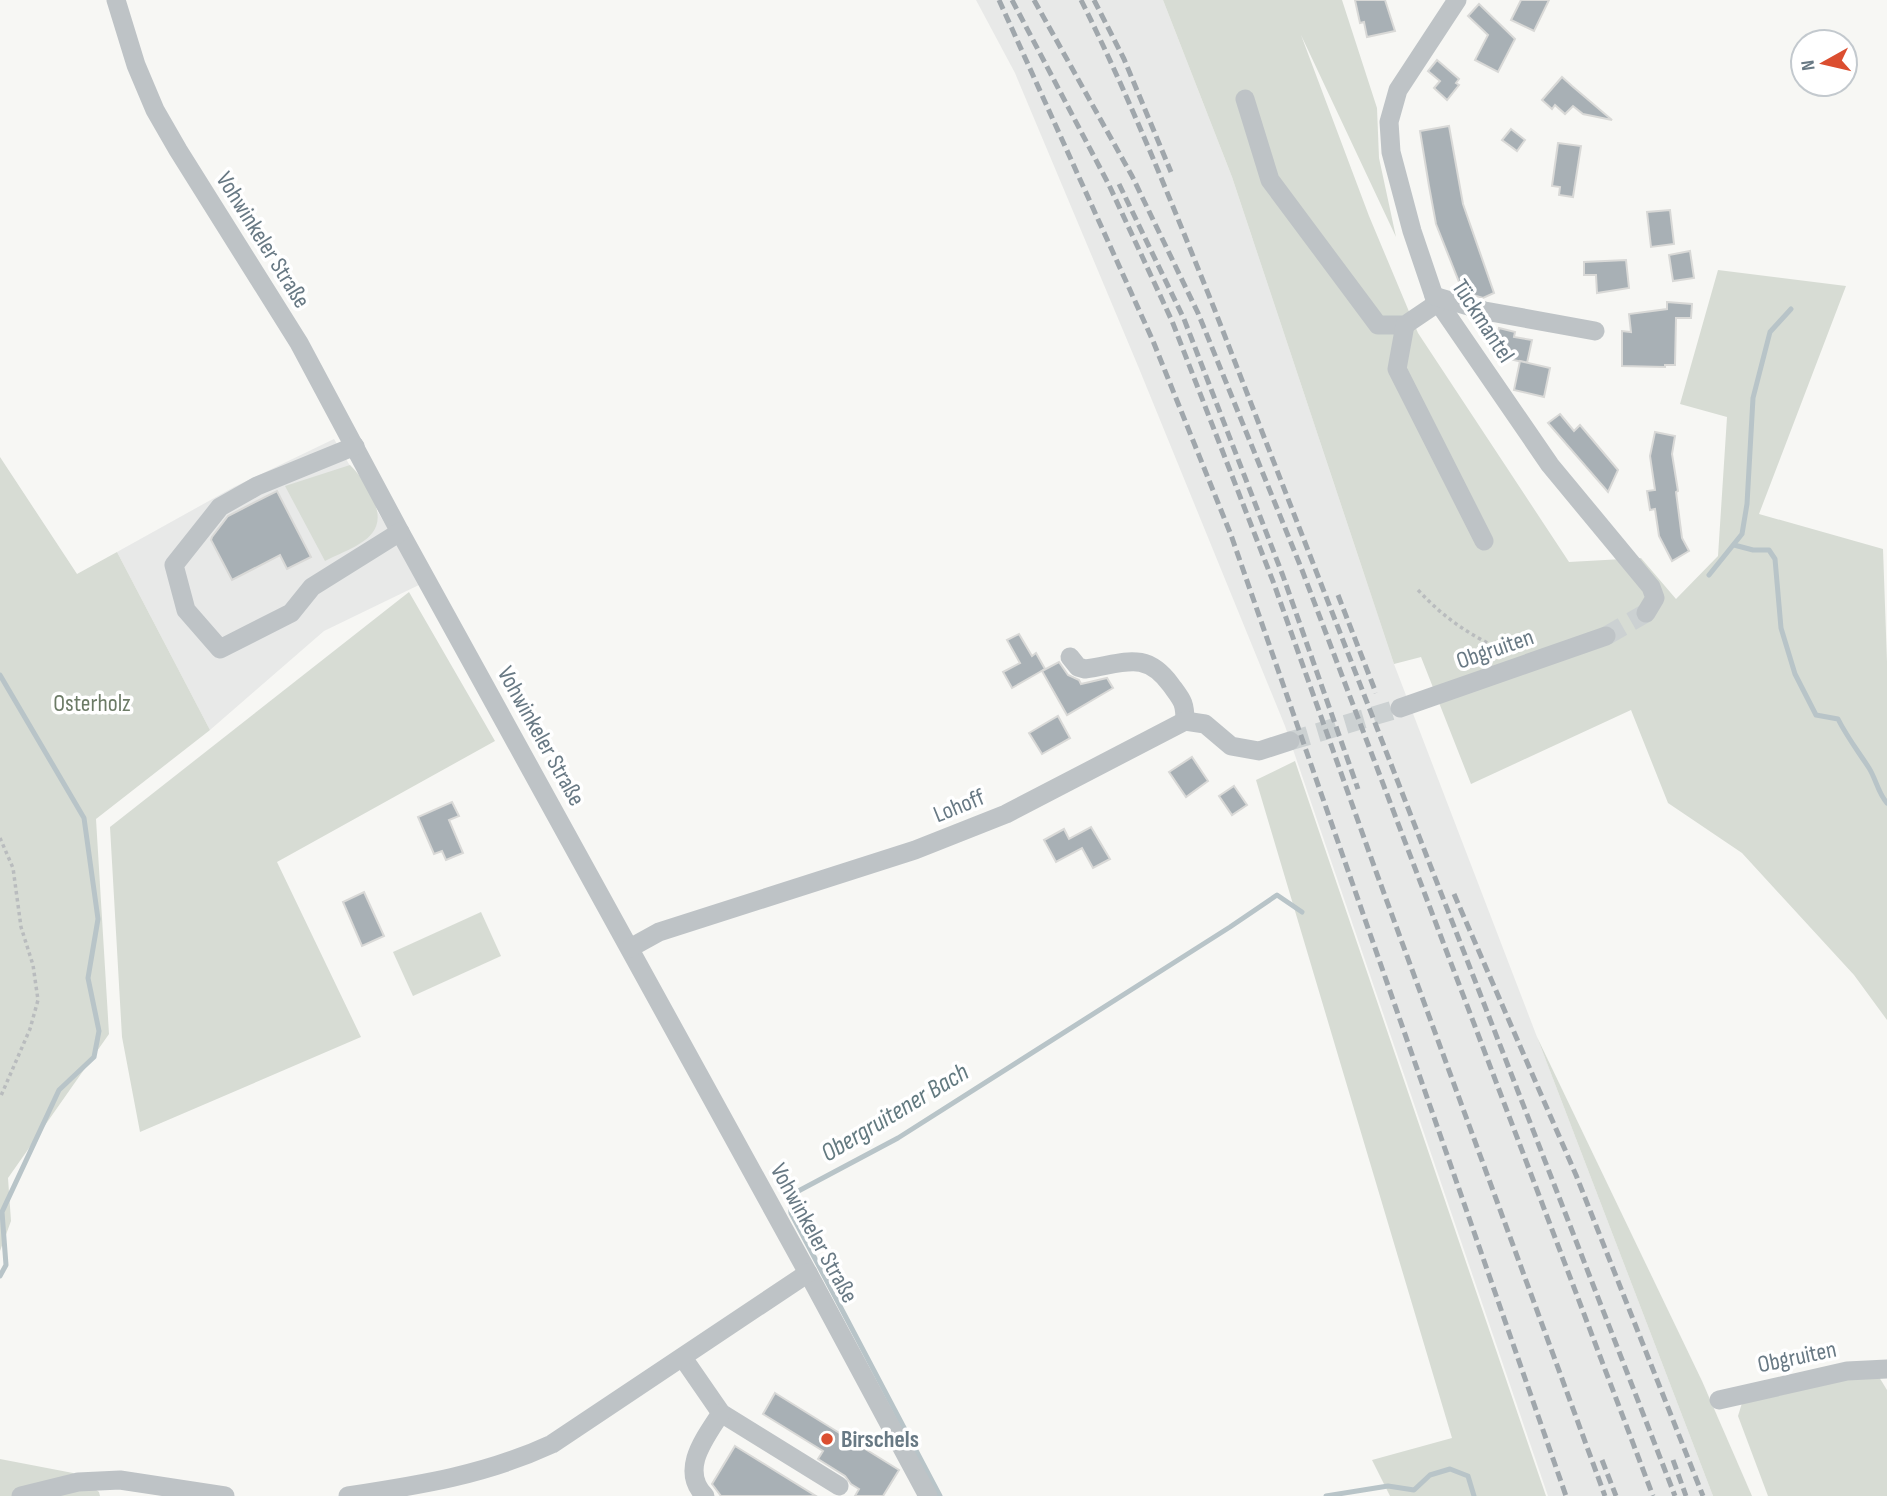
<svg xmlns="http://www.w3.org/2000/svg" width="1887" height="1496" viewBox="0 0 1887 1496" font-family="'Sofia Sans Condensed',sans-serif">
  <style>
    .built { fill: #e8e9e8 }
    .green { fill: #d7dcd4 }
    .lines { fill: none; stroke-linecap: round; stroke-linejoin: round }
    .stream { stroke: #b8c4c8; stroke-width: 5 }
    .building { fill: #a8b0b5; stroke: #d9d9d7; stroke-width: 2 }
    .minor-tunnel { stroke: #ccd1d2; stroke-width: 19; stroke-dasharray: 19 10; stroke-linecap: butt }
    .path { stroke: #b9bcbe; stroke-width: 3.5; stroke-dasharray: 3.5 3.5; stroke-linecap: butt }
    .minor { stroke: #bec3c6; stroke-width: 19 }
    .rail { stroke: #a0a7ac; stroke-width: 5; stroke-dasharray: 10 5; stroke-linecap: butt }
    .poi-dot { fill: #db4e30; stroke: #fff; stroke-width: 2.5 }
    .labels { text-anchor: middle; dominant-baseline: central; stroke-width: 7; stroke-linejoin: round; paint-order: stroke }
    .street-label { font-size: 24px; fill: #687984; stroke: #fff }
    .park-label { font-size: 24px; fill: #6c7b66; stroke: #fff }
    .poi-label { font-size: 24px; font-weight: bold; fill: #687984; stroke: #fff; text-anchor: start }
    .water-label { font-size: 26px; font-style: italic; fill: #637a80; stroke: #fff }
  </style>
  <rect width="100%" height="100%" fill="#f7f7f4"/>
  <g class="built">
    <path d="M976,0H1163L1232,177L1394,664L1713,1496H1548L1285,726L1138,366L1015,73Z"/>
    <path d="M334,439L421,584L324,631L210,730L117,552L234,487Z"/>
  </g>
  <g class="green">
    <path d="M1163,0H1342L1377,108L1379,158L1396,237L1301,35L1369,216L1418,333L1569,562L1641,558L1676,599L1718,556L1727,417L1680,404L1718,270L1846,286L1759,514L1883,549L1887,662V1020L1854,975L1742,853L1668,803L1631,710L1471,784L1421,657L1394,664L1232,177Z"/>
    <path d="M0,457L77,574L117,552L210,730L96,819L109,1034L8,1178L11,1221L0,1251Z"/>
    <path d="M350,465C360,475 366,484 372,497C392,537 355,546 325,561L285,486Z"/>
    <path d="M409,592L495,741L277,862L361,1037L140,1132L122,1037L110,827Z"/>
    <path d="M1295,761L1524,1432L1546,1496H1390L1372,1460L1452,1438L1256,780Z"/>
    <path d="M481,912L501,956L413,996L393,952Z"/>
    <path d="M1537,1037L1702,1381L1752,1496H1713Z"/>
    <path d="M1876,1372L1887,1390V1496H1768L1738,1416L1742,1403Z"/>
    <path d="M0,1459L73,1473L99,1492L100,1496H0Z"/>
  </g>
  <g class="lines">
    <g class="stream">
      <path d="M1734,545L1753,550H1769L1775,559L1781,628L1795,674L1816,715L1838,719C1847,737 1858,751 1869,768C1876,779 1878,793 1887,803"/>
      <path d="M1709,575L1742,534L1747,504L1753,398L1770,332L1791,309"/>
      <path d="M0,675L84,818L98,919L88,978L99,1031L94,1057L59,1090L2,1212L6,1265L0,1276"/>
      <path d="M940,1496L791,1213L789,1196L898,1138L1230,927L1277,895L1302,912"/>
      <path d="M1326,1496L1388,1486L1414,1490L1430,1475L1450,1469L1468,1476L1474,1496"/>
    </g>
  </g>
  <g class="building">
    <path d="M1355,0H1385L1395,31L1367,37L1364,22L1360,23Z"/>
    <path d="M1521,0H1549L1534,31L1511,20Z"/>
    <path d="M1479,4L1515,39L1498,72L1475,60L1488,35L1468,16Z"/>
    <path d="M1437,60L1459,79L1456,83L1459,85L1447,100L1434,88L1440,81L1428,71Z"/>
    <path d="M1562,77L1572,86L1612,120L1583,114L1573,106L1565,114L1555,105L1552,109L1542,100Z"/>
    <path d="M1449,126L1463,204L1494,293L1483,298L1463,292L1436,224L1429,186L1420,131Z"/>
    <path d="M1511,129L1525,140L1517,151L1502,140Z"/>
    <path d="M1558,143L1581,146L1573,197L1559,195L1560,187L1552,186Z"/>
    <path d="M1670,210L1674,244L1651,247L1647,212Z"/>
    <path d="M1690,251L1694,278L1673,281L1669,255Z"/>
    <path d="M1626,260L1629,288L1597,293L1596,275H1584V262Z"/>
    <path d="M1667,302L1692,304L1691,318H1676L1675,365H1665V367L1622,366V331L1631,332L1629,314L1667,309Z"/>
    <path d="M1499,328L1515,332L1514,337L1532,340L1527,363L1500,357V343L1496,342Z"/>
    <path d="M1520,361L1550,368L1544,397L1514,390Z"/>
    <path d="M1560,414L1574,431L1580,425L1618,470L1608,492L1548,423Z"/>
    <path d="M1655,432L1675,436L1672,454L1678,491L1676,492L1682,538L1689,551L1672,561L1659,536L1655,509L1650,510L1647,491L1655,490L1650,456Z"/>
    <path d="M277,491L311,557L287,569L280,555L232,580L211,540L212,537L228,516Z"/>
    <path d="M1019,634L1032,656L1036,653L1045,669L1012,688L1003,672L1020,663L1007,640Z"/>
    <path d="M1059,662L1068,675L1079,680L1081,684L1107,678L1113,688L1067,715L1042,671Z"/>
    <path d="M1058,716L1070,738L1042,754L1029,733Z"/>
    <path d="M1192,757L1208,781L1186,797L1169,772Z"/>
    <path d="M1234,786L1247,805L1232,815L1219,796Z"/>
    <path d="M452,802L459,816L449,820L463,853L446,860L442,851L434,854L418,817Z"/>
    <path d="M1091,827L1110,859L1093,868L1082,848L1056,862L1044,840L1064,829L1069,839Z"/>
    <path d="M364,892L384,936L362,946L343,902Z"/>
    <path d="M775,1393L899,1470L883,1496H855L859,1489L851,1484L845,1476L818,1459L823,1451L763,1414Z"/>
    <path d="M735,1446L816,1496H721L712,1484Z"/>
  </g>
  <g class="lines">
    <g class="minor-tunnel">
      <path d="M1606,636L1646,613"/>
      <path d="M1290,741L1400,708"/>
    </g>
    <g class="path">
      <path d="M1418,590C1447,621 1469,634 1507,653"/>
      <path d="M0,838L13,868L21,927L33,965L38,1000L30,1029L0,1098"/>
    </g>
    <g class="minor">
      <path d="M116,0L136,65L155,110L178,150L299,343L400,532L808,1273L928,1496"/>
      <path d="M1457,0L1398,90L1389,122L1391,152L1412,231L1434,296L1550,465L1651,587L1655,598L1646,613"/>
      <path d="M1245,99L1270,180L1378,325H1405L1439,302"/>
      <path d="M1434,296L1485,311L1595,331"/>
      <path d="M1405,325L1397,369L1484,541"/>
      <path d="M355,446L257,486L220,507L174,565L186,610L220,649L291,613L312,587L400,532"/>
      <path d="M1070,657L1078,667L1085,669C1123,664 1145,649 1171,685C1182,700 1185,702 1185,721"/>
      <path d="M1400,708L1606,636"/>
      <path d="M630,948L659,932L915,850L1006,814L1185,721L1205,724L1231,746L1259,751L1290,741"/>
      <path d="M683,1358L721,1413L839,1486"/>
      <path d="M1719,1400L1847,1371L1887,1369"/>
      <path d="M21,1496L78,1482L120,1480L225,1496"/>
      <path d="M348,1496C420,1485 485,1475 552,1444L808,1273"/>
      <path d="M705,1496C679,1470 705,1438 721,1413"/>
    </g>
    <g class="rail">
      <path d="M999,0L1153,341L1231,535L1566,1496"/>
      <path d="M1012,0L1109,185L1172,321L1274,584L1374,866L1605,1496"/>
      <path d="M1034,0L1132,176L1198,313L1302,570L1653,1496"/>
      <path d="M1081,0C1131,100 1172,204 1214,308L1675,1496"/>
      <path d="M1094,0L1124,59L1171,172"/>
      <path d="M1119,184L1184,319L1283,576L1358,789"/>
      <path d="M1338,595L1376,693"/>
      <path d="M1454,894L1576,1175L1703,1496"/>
      <path d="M1602,1460L1616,1496"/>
      <path d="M1673,1460L1686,1496"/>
    </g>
  </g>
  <circle class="poi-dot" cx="827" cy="1439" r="7"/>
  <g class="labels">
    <g class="street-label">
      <text transform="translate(263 240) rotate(58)">Vohwinkeler Straße</text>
      <text transform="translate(1483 321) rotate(57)">Tückmantel</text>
      <text transform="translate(1495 649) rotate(-19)">Obgruiten</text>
      <text transform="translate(541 736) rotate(61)">Vohwinkeler Straße</text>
      <text transform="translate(959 806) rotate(-22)">Lohoff</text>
      <text transform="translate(814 1233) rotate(61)">Vohwinkeler Straße</text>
      <text transform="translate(1797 1357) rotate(-12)">Obgruiten</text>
    </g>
    <g class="park-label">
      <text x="92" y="703">Osterholz</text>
    </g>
    <g class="poi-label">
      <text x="841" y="1439">Birschels</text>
    </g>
    <g class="water-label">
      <text transform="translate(895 1113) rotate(-31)">Obergruitener Bach</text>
    </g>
  </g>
  <g transform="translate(1824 63) rotate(262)"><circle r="33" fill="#ffffff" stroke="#c3c9ce" stroke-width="2"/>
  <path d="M0-5L12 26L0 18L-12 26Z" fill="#db4e30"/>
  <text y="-10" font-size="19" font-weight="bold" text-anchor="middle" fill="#687984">N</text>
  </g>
</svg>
